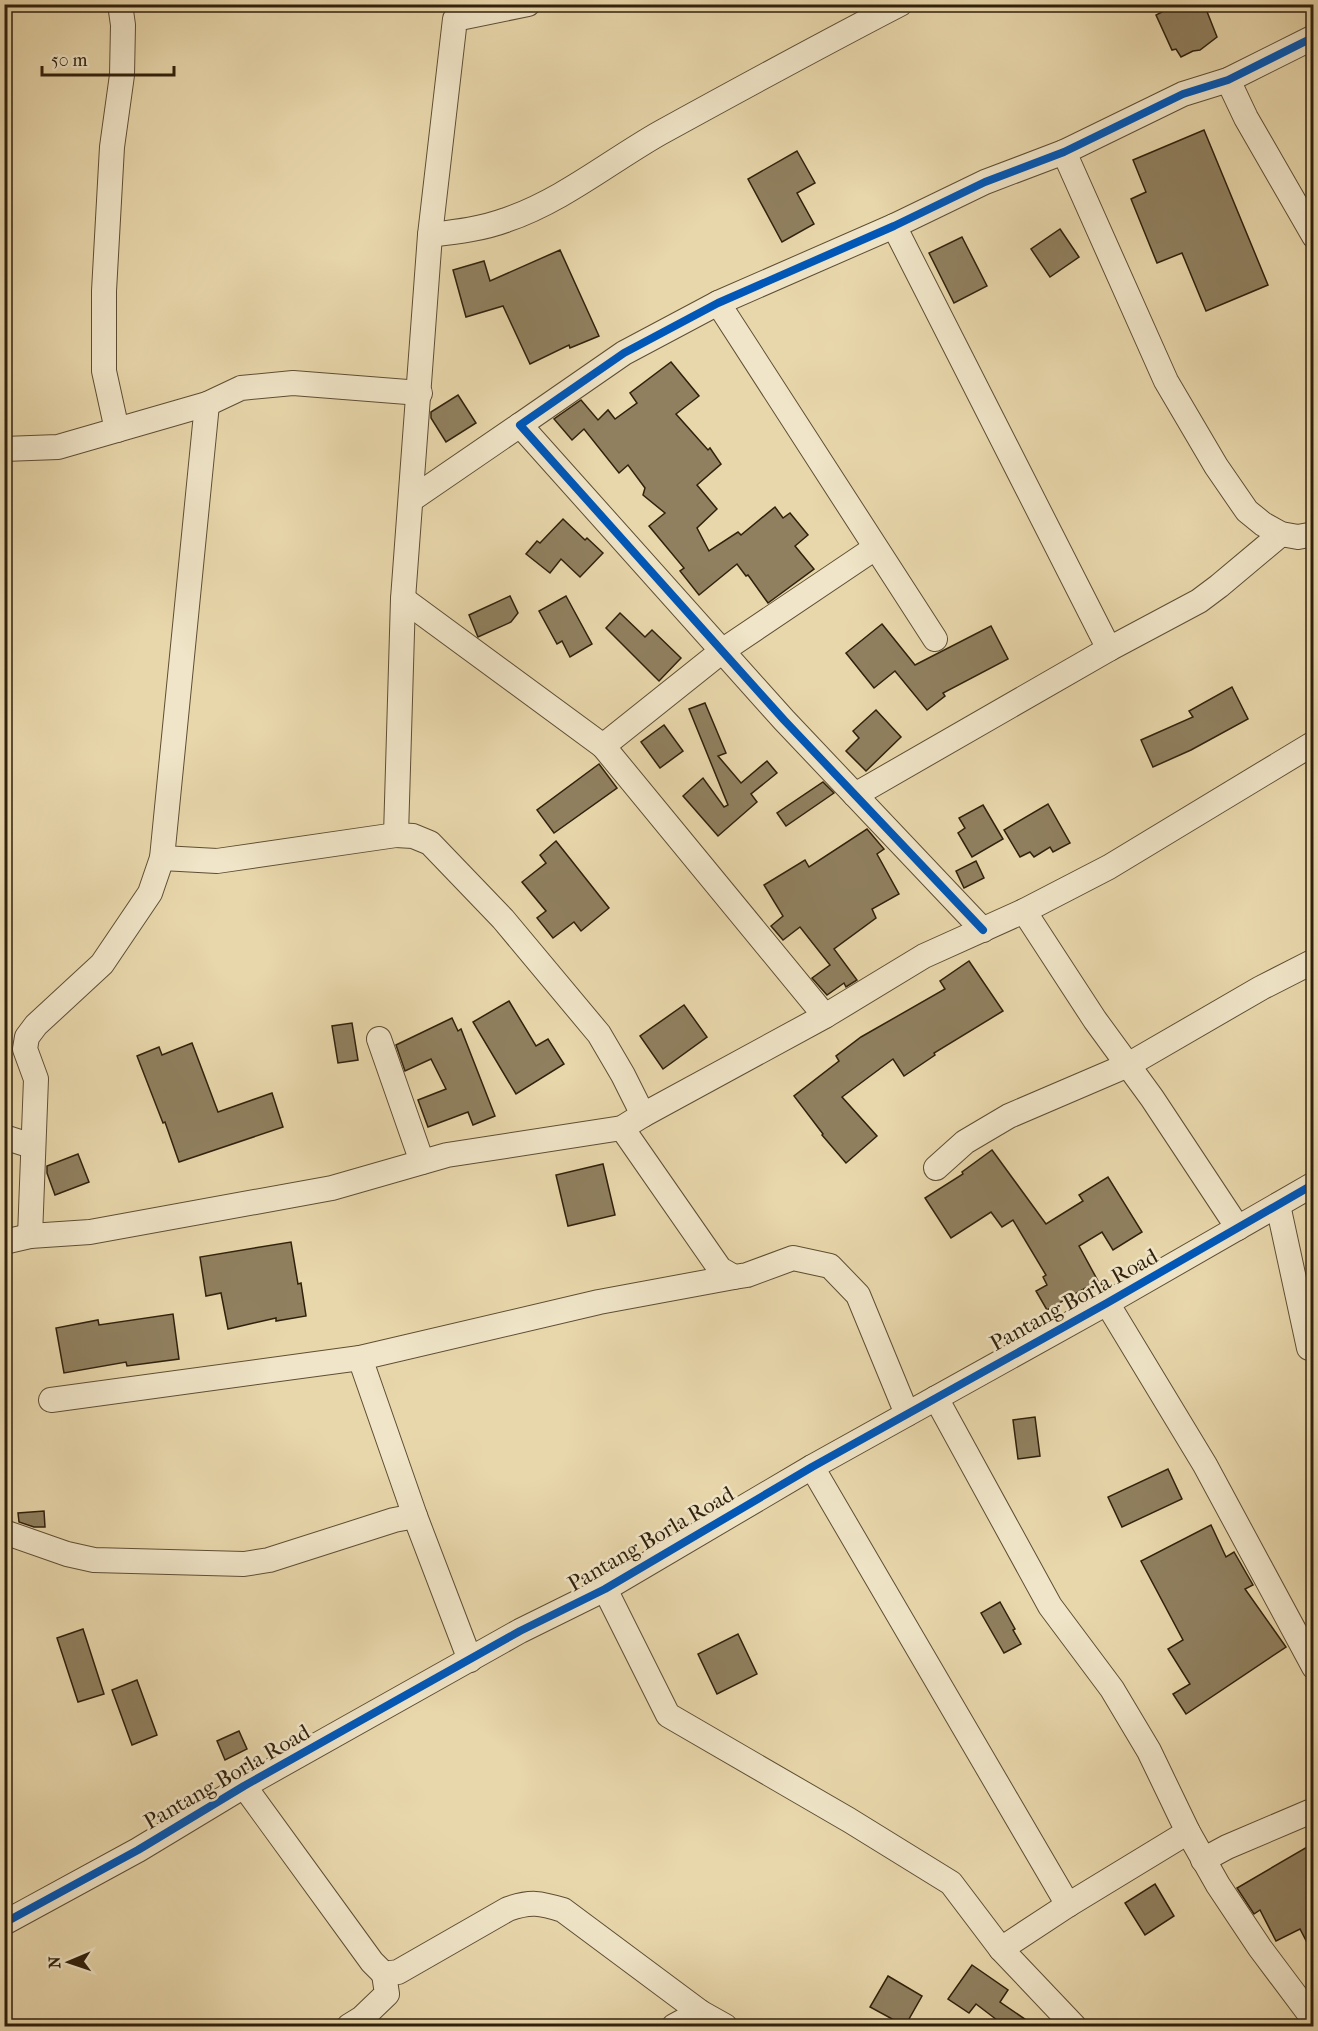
<svg xmlns="http://www.w3.org/2000/svg" width="1318" height="2031" viewBox="0 0 1318 2031" font-family="'IM FELL French Canon',serif">
  <style>
    .building { fill: #90805f; stroke: #30210c; stroke-width: 1.5 }
    .lines { fill: none; stroke-linecap: round; stroke-linejoin: round }
    .minor-casing { stroke: #5e4e34; stroke-width: 26 }
    .minor { stroke: #f0e5c8; stroke-width: 24 }
    .cycleway-casing { stroke: #f0e5c8; stroke-width: 11 }
    .cycleway { stroke: #0057b8; stroke-width: 8 }
    .labels { text-anchor: middle; dominant-baseline: central; stroke-width: 5; stroke-linejoin: round; paint-order: stroke }
    .street-label { font-size: 22px; fill: #30210c; stroke: #f0e5c8 }
  </style>
  <rect width="100%" height="100%" fill="#e8d7ab"/>
  <filter id="stains"><feTurbulence type="fractalNoise" baseFrequency=".00333" numOctaves="4"/><feColorMatrix values="0 0 0 0 .2 0 0 0 0 .09 0 0 0 0 .02 0 0 0 .5 -.17"/></filter>
  <radialGradient id="worn" r=".72"><stop offset=".6" stop-color="#630" stop-opacity="0"/><stop offset="1" stop-color="#630" stop-opacity=".3"/></radialGradient>
  <g class="building">
    <path d="M1177,4H1204L1217,37L1200,50L1193,51L1181,57L1176,49L1172,50L1156,15Z"/>
    <path d="M1204,130L1268,285L1206,311L1182,253L1157,263L1131,199L1146,192L1133,160Z"/>
    <path d="M797,151L815,183L797,193L814,224L782,242L748,179Z"/>
    <path d="M1060,229L1079,257L1050,277L1031,249Z"/>
    <path d="M962,237L987,286L954,303L929,253Z"/>
    <path d="M560,250L599,336L570,348L569,345L530,364L503,306L466,317L453,270L484,261L490,281Z"/>
    <path d="M671,362L699,396L676,414L708,450L710,448L721,464L697,485L717,509L697,528L709,551L738,532L741,535L775,507L783,518L790,513L808,535L795,546L814,569L768,603L748,575L746,576L737,564L699,595L680,571L684,568L649,526L665,513L643,495L645,488L628,465L619,473L584,429L572,440L554,419L581,400L598,420L608,410L615,419L637,403L630,393Z"/>
    <path d="M458,395L476,423L446,442L431,418V412Z"/>
    <path d="M563,519L585,540L587,538L603,553L580,577L561,559L550,573L526,554L537,541L540,543Z"/>
    <path d="M510,596L518,613L511,622L478,637L469,615Z"/>
    <path d="M566,596L592,644L570,657L562,641L557,644L539,611Z"/>
    <path d="M620,613L645,637L652,630L681,658L659,681L606,628Z"/>
    <path d="M882,624L915,665L991,626L1008,659L943,693L945,696L927,710L895,671L874,688L846,653Z"/>
    <path d="M1232,687L1248,719L1191,750L1153,767L1141,740L1193,717L1189,711Z"/>
    <path d="M705,703L726,753L718,756L741,783L767,761L777,773L751,794L757,802L718,836L683,796L703,778L724,807L728,805L689,709Z"/>
    <path d="M876,710L901,737L866,771L846,751L859,738L853,731Z"/>
    <path d="M664,725L683,751L660,768L641,742Z"/>
    <path d="M599,764L617,788L554,833L537,810Z"/>
    <path d="M823,782L834,793L786,826L777,813Z"/>
    <path d="M1048,804L1070,843L1053,852L1050,847L1034,857L1030,852L1020,857L1004,830Z"/>
    <path d="M983,805L1003,839L972,857L958,833L965,828L959,818Z"/>
    <path d="M867,829L884,849L877,854L899,894L872,909L876,918L834,949L857,980L846,987L844,983L827,995L812,978L830,965L800,927L783,940L771,926L783,916L764,885L805,860L809,867Z"/>
    <path d="M556,841L609,908L581,931L574,922L553,938L537,918L546,911L522,882L546,863L540,855Z"/>
    <path d="M976,861L984,878L964,888L956,871Z"/>
    <path d="M969,961L1003,1011L934,1053L935,1055L904,1076L893,1059L842,1097L877,1136L846,1163L822,1135L823,1134L794,1096L839,1061L836,1056L861,1037L945,989L940,981Z"/>
    <path d="M509,1001L536,1046L548,1039L564,1064L516,1094L473,1022Z"/>
    <path d="M684,1005L707,1037L663,1069L640,1036Z"/>
    <path d="M452,1018L458,1031L461,1029L495,1116L473,1125L468,1112L428,1127L418,1100L446,1089L431,1059L405,1071L396,1045Z"/>
    <path d="M352,1023L358,1060L338,1063L332,1026Z"/>
    <path d="M192,1043L218,1112L272,1093L283,1127L179,1162L165,1122L163,1123L137,1056L159,1047L162,1055Z"/>
    <path d="M992,1150L1046,1224L1083,1201L1079,1195L1108,1177L1142,1232L1113,1250L1102,1232L1079,1246L1098,1281L1047,1310L1036,1291L1047,1285L1043,1277L1046,1275L1013,1220L1002,1227L991,1212L951,1238L925,1198L963,1174L962,1172Z"/>
    <path d="M78,1154L89,1182L55,1195L47,1173V1166Z"/>
    <path d="M603,1164L615,1215L568,1226L556,1175Z"/>
    <path d="M291,1242L298,1284L301,1283L306,1316L276,1321V1318L228,1329L221,1293L206,1296L200,1257Z"/>
    <path d="M173,1314L179,1359L127,1366L126,1362L64,1373L56,1328L98,1320L99,1325Z"/>
    <path d="M1035,1417L1040,1456L1018,1459L1013,1420Z"/>
    <path d="M1168,1469L1182,1499L1122,1527L1108,1497Z"/>
    <path d="M44,1511L45,1527H34L19,1522L18,1513Z"/>
    <path d="M1211,1525L1226,1557L1234,1552L1253,1585L1245,1589L1286,1647L1186,1714L1173,1694L1190,1684L1168,1649L1183,1640L1141,1561Z"/>
    <path d="M1000,1602L1015,1629L1013,1630L1021,1644L1004,1653L981,1613Z"/>
    <path d="M83,1629L104,1694L78,1702L57,1638Z"/>
    <path d="M738,1634L757,1674L717,1694L698,1654Z"/>
    <path d="M137,1680L157,1735L132,1745L112,1690Z"/>
    <path d="M239,1731L247,1749L225,1760L217,1741Z"/>
    <path d="M1314,1843V1956L1300,1929L1276,1941L1260,1910L1254,1914L1237,1888Z"/>
    <path d="M1155,1884L1174,1916L1145,1935L1125,1903Z"/>
    <path d="M972,1965L1008,1990L1000,2002L1035,2026H992L997,2020L976,2004L969,2013L948,1999Z"/>
    <path d="M888,1976L922,1996L905,2026L870,2007Z"/>
  </g>
  <g class="lines">
    <g class="minor-casing">
      <g id="minor">
        <path d="M528,4L455,19L430,235L403,599L396,835L413,836L430,843L503,919L599,1034L623,1075L643,1115"/>
        <path d="M1228,80L1246,118L1314,236"/>
        <path d="M1064,152L1166,381L1216,466L1247,511L1263,524L1281,534L1298,537L1314,534"/>
        <path d="M894,226L1109,649"/>
        <path d="M430,235C455,232 482,229 506,220C562,201 609,162 660,133C740,89 819,46 900,4"/>
        <path d="M718,303L935,639"/>
        <path d="M117,430L104,371V291L112,147L122,75L123,25L120,4"/>
        <path d="M4,449L58,447L207,404L241,388L293,383L420,393"/>
        <path d="M412,499L520,425"/>
        <path d="M403,599L603,746"/>
        <path d="M855,795L1109,649L1199,601L1219,586L1281,534"/>
        <path d="M162,858L217,861L396,835"/>
        <path d="M1024,911L1095,1020L1152,1098L1238,1228"/>
        <path d="M983,930L784,720L520,425L624,353L718,303L894,226L985,182L1064,152L1183,94L1228,80L1314,37"/>
        <path d="M825,1016L603,746L722,651L875,548"/>
        <path d="M379,1039L422,1162"/>
        <path d="M622,1128L720,1269L734,1277L747,1275L793,1258L830,1266L858,1295L907,1414"/>
        <path d="M4,1137L32,1146"/>
        <path d="M936,1168L965,1142L1009,1116L1128,1065L1261,988L1314,961"/>
        <path d="M1278,1205L1309,1348"/>
        <path d="M30,1236L36,1079L25,1049L27,1037L36,1025L102,964L150,893L162,858L207,404"/>
        <path d="M4,1242L30,1236L90,1232L332,1188L447,1155L622,1128L643,1115L825,1016L924,956L1024,911L1109,867L1314,743"/>
        <path d="M1107,1303L1205,1465L1314,1667"/>
        <path d="M360,1358L415,1516"/>
        <path d="M936,1398L1050,1606L1112,1689L1149,1751L1188,1832L1218,1885L1260,1948L1314,2020"/>
        <path d="M51,1400L360,1358L599,1302L734,1277"/>
        <path d="M812,1467L1068,1905"/>
        <path d="M4,1532L67,1554L94,1560L244,1564L269,1560L394,1520L415,1516L470,1660"/>
        <path d="M605,1589L668,1715L849,1820L951,1883L1001,1949L1074,2026"/>
        <path d="M244,1786L372,1962L384,1974L398,1972L508,1909C531,1901 540,1903 563,1910L700,2012L725,2026"/>
        <path d="M1203,1860L1227,1847L1314,1810"/>
        <path d="M4,1923L138,1850L244,1786L520,1631L605,1589L812,1467L1107,1303L1314,1184"/>
        <path d="M1001,1949L1068,1905L1188,1832"/>
        <path d="M349,2026L362,2018L387,1994L384,1974"/>
        <path d="M674,2026L700,2012"/>
      </g>
    </g>
    <use href="#minor" class="minor"/>
    <g class="cycleway-casing">
      <g id="cycleway">
        <path d="M983,930L784,720L520,425L624,353L718,303L894,226L985,182L1064,152L1183,94L1228,80L1314,37"/>
        <path d="M4,1923L138,1850L244,1786L520,1631L605,1589L812,1467L1107,1303L1314,1184"/>
      </g>
    </g>
    <use href="#cycleway" class="cycleway"/>
  </g>
  <g class="labels">
    <g class="street-label">
      <text transform="translate(1074 1300) rotate(-29)">Pantang Borla Road</text>
      <text transform="translate(651 1539) rotate(-30)">Pantang Borla Road</text>
      <text transform="translate(227 1777) rotate(-30)">Pantang Borla Road</text>
    </g>
  </g>
  <rect width="1318" height="2031" fill="none" stroke="#e8d7ab" stroke-width="24"/>
  <rect x="6" y="6" width="1306" height="2019" fill="none" stroke="#30210c" stroke-width="3"/>
  <rect x="12" y="12" width="1294" height="2007" fill="none" stroke="#30210c" stroke-width="1.5"/>
  <g transform="translate(69 1962) rotate(268)" stroke="#f0e5c8" stroke-width="4.5" paint-order="stroke">
  <path d="M0-4.5L10 22L0 15L-10 22Z" fill="#30210c"/>
  <text y="-9" font-size="16" font-weight="bold" text-anchor="middle" fill="#30210c">N</text>
  </g>
  <path d="M42 66v9h132v-9" fill="none" stroke="#30210c" stroke-width="3"/>
  <text x="51" y="66" font-size="18" fill="#30210c" stroke="#f0e5c8" stroke-width="4.5" paint-order="stroke">50 m</text>
  <rect width="100%" height="100%" filter="url(#stains)"/>
  <rect width="100%" height="100%" fill="url(#worn)"/>
</svg>
